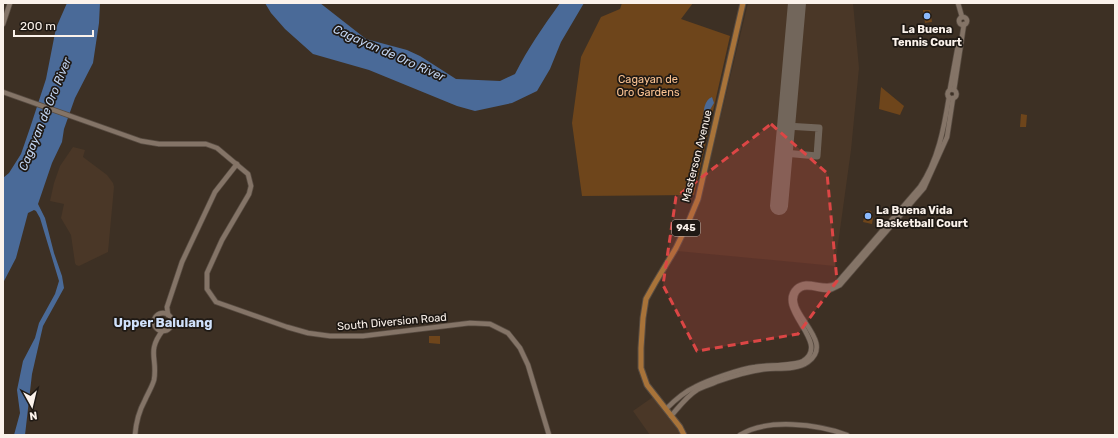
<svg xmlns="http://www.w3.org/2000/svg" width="1118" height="438" viewBox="0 0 1118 438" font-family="Rubik,sans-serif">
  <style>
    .built { fill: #4a3727 }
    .green { fill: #6e451b }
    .water { fill: #4a6a98 }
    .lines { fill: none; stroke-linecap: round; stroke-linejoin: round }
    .taxiway { stroke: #72665b; stroke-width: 7 }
    .runway { stroke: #72665b; stroke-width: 18 }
    .secondary-casing { stroke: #584c42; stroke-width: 6 }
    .primary-casing { stroke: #584c42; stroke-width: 7 }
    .secondary { stroke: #847467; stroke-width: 4.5 }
    .primary { stroke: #a87339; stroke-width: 5 }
    .marked { fill: #dc4645; fill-opacity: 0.2; stroke: #dc4645; stroke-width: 3; stroke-dasharray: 8 5; stroke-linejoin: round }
    .poi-dot { fill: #8cb9fc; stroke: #1f1914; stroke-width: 1.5 }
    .labels { text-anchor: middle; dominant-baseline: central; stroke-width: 3.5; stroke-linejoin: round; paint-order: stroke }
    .shield { fill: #1f1914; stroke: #b9b1aa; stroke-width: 1 }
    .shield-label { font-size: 10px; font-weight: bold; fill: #fbf2eb }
    .poi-label { font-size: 11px; font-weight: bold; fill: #fbf2eb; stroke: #1f1914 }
    .park-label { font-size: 11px; fill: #fbc392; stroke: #1f1914 }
    .street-label { font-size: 11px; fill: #fbf2eb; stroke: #1f1914 }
    .water-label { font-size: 12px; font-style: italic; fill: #c1d4f1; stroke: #1f1914 }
    .quarter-label { font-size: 13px; font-weight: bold; fill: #d0e1fb; stroke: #1f1914 }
  </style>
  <rect width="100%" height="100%" fill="#3d3024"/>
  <g class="built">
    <path d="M748,3H853L859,68L851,150L835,266L677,251L694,216L705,182Z"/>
    <path d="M73,147L85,150L83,157L107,175L113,183L114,187L108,252L79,266L76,265L75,263L71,235L61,218L64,204L50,201L54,183L60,166Z"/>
    <path d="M653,397L677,427L681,435H650L633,411Z"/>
  </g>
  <g class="green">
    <path d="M622,3H693L681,19L730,36L694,195L582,196L572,123L581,57L601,17L620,9Z"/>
    <path d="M923,10H930L932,22L925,23Z"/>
    <path d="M881,87L904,106L900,115L879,109Z"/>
    <path d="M1021,114L1027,115L1026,127H1020Z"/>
    <path d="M866,210L871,211L873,218L872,224L863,222Z"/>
    <path d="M429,336H440V344L429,343Z"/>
  </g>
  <g class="water">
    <path d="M67,3H100L99,23L93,63L75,98L64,129L62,142L52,163L38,204L45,218L54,253L62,276L64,288L43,326L32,374L25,435H14L20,413L17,390L23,361L35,338L39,323L55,294L59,281L40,218L36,211L34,210L28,213L16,258L3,283V178L9,173L21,154L30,128L46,79L56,28Z"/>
    <path d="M265,3H320L366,39L407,50L420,56L456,79L500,81L515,74C528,48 543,27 560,3H584L561,42L550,69L537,91L512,103L475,111L457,106L369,70L313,54L285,29L271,13Z"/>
    <path d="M712,97L714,103L708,113L709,120L707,123L704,119C703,112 704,100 712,97Z"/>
  </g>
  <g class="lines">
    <path class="taxiway" d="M784,153L817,156L819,128L786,126"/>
    <path class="runway" d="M779,206L797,3"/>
    <g class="secondary-casing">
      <g id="secondary">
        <path d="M958,3L962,17"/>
        <circle cx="963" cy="21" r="4"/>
        <path d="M3,24L10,3"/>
        <path d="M950,89L959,40"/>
        <circle cx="952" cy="94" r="4.5"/>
        <path d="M954,90L964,24"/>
        <path d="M3,92L141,141L159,144H206L217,148L248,174L251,186L249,194L222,240L207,273V289L216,302L287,327L308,333L330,336H363L470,323L490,324L508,333L520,348L528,365L549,435"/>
        <circle cx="163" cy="322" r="9"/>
        <path d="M168,315L167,307L182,262L215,192L237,164"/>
        <path d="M666,409C674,401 684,392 695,387C708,380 740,369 755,367C767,365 794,366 803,361C832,343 774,309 796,288C808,277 824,292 837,283L920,187C938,161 944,128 949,97"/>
        <path d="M671,416C679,407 687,396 697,390C703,386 710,385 716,382C733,376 748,371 766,369C779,368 797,370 808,362C837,341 783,312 797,292C805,282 819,291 829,290C833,289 836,287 840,285L924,188L947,137L953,98"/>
        <path d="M135,435C136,422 139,411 145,400C148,393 152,387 154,380C158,358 146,352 163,330"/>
        <path d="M740,435C767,418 817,424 847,435"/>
      </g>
    </g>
    <g class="primary-casing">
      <path id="primary" d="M684,435L680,427L647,385L641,368V348L643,318L646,299L655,283L676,248L688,223L698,199L743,3"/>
    </g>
    <use href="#secondary" class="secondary"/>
    <use href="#primary" class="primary"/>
  </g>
  <path class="marked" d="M771,124L827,173L837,281L798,334L697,351L663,285L676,197Z"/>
  <g class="poi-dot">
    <circle cx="927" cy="16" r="4"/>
    <circle cx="868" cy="216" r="4"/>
  </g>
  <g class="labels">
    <rect class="shield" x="672" y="220" width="28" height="16" rx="3"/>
    <g class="shield-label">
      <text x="686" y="228">945</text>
    </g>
    <g class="poi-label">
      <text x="927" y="29">La Buena<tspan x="927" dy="13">Tennis Court</tspan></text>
      <text x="876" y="210" text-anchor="start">La Buena Vida<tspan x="876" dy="13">Basketball Court</tspan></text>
    </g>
    <g class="park-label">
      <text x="648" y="79">Cagayan de<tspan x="648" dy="13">Oro Gardens</tspan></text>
    </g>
    <g class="street-label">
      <text transform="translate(697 156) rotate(-76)">Masterson Avenue</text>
      <text transform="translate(392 322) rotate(-5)">South Diversion Road</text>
    </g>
    <g class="water-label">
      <text transform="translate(389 53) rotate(24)">Cagayan de Oro River</text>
      <text transform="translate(45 114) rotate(-68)">Cagayan de Oro River</text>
    </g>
    <g class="quarter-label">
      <text x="163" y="322">Upper Balulang</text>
    </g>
  </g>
  <rect width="1118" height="438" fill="none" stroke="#fbf2eb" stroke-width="8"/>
  <g transform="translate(32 406) rotate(172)" stroke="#1f1914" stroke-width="3" paint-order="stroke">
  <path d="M0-3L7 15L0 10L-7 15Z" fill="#fbf2eb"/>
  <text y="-6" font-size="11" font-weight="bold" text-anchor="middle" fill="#fbf2eb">N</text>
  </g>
  <path d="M14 30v6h79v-6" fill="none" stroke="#fbf2eb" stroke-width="2"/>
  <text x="20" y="30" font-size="12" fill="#fbf2eb" stroke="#1f1914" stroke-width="3" paint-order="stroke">200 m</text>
</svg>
